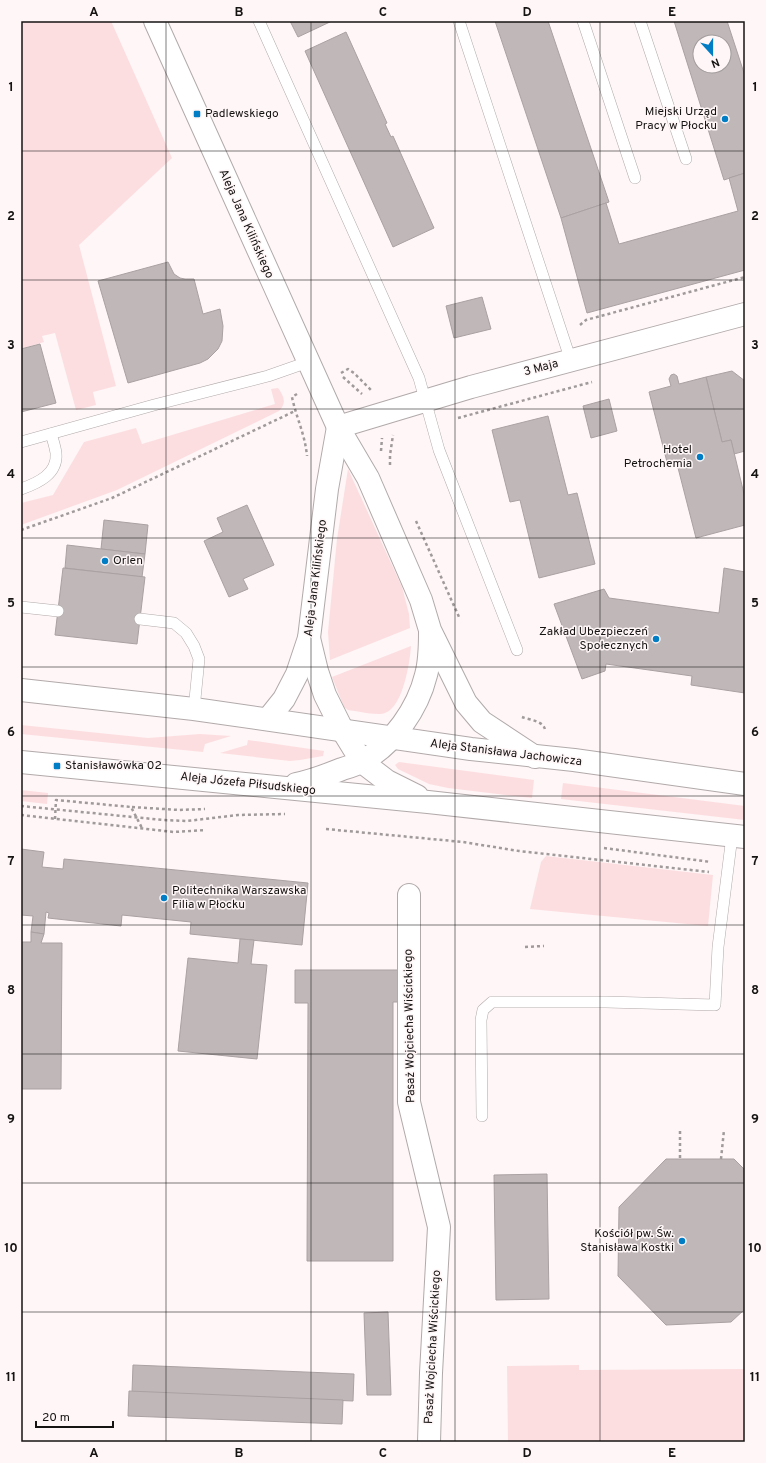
<svg xmlns="http://www.w3.org/2000/svg" width="766" height="1463" viewBox="0 0 766 1463" font-family="Overpass,sans-serif">
  <style>
    .green { fill: #fddee0 }
    .building { fill: #c0b8b8; stroke: #aaa1a2; fill-rule: evenodd }
    .lines { fill: none; stroke-linecap: round; stroke-linejoin: round }
    .lane-casing { stroke: #b2aaaa; stroke-width: 12 }
    .street-casing { stroke: #b2aaaa; stroke-width: 24 }
    .secondary-casing { stroke: #b2aaaa; stroke-width: 24 }
    .path { stroke: #a09a9a; stroke-width: 2.5; stroke-dasharray: 3 3; stroke-linecap: butt }
    .lane { stroke: #fff; stroke-width: 11 }
    .street { stroke: #fff; stroke-width: 22 }
    .secondary { stroke: #fff; stroke-width: 22 }
    .grid { fill: none; stroke: #161313; stroke-width: 1; stroke-opacity: 0.55 }
    .poi-dot { fill: #017dc5; stroke: #fef6f7; stroke-width: 1.5 }
    .labels { text-anchor: middle; dominant-baseline: central; stroke-width: 3; stroke-linejoin: round; paint-order: stroke }
    .poi-label { font-size: 12px; fill: #161313; stroke: #fef6f7; text-anchor: end }
    .street-label { font-size: 12px; fill: #161313; stroke: #fef6f7 }
    .neatline { fill: none; stroke: #161313; stroke-width: 1.5 }
    .grid-label { font-size: 13px; text-anchor: middle; font-weight: bold; fill: #161313 }
  </style>
  <rect width="100%" height="100%" fill="#fef6f7"/>
  <g class="green">
    <path d="M21,21H111L172,158L79,245L116,386L93,392L96,405L76,410L55,333L42,336L44,342L21,349Z"/>
    <path d="M278,388C284,396 287,403 279,411L117,490L21,525V503L53,495L84,442L136,428L142,444L275,404L271,389Z"/>
    <path d="M348,469L402,587L409,614L410,628L330,660L328,632L337,539Z"/>
    <path d="M411,646C410,662 403,707 385,713C377,716 357,711 348,710L344,707L332,677Z"/>
    <path d="M21,725L148,738L200,734L231,736L205,744L203,752L21,734Z"/>
    <path d="M248,740L324,751L323,756L300,760L290,761L220,753L247,745Z"/>
    <path d="M399,762L534,780L532,798L448,788L429,784L398,769L395,765Z"/>
    <path d="M563,783L745,806V820L561,799Z"/>
    <path d="M21,790L48,793L47,804L21,801Z"/>
    <path d="M546,856L713,875L708,926L530,909L541,862Z"/>
    <path d="M579,1365V1370L745,1369V1442H508L507,1366Z"/>
  </g>
  <g class="building">
    <path d="M290,21H332L298,37Z"/>
    <path d="M495,21H548L609,202L561,218Z"/>
    <path d="M674,21H727L745,76V173L724,180ZM700,42H724V66H700Z"/>
    <path d="M346,32L387,123L385,124L391,137L393,136L434,228L393,247L305,51Z"/>
    <path d="M745,173V270L587,313L561,218L606,203L619,244L738,211L729,178Z"/>
    <path d="M168,262L174,274L180,278L185,279H194L203,314L220,309L223,326L222,341L218,349L208,359L200,363L128,383L98,281Z"/>
    <path d="M482,297L491,329L454,338L446,306Z"/>
    <path d="M40,344L56,403L21,412V349Z"/>
    <path d="M732,371L745,381V451L734,454L731,440L722,442L706,377Z"/>
    <path d="M674,374L677,376L679,384L706,377L722,442L731,440L745,498V525L696,538L676,460L667,462L649,392L671,386L669,379L671,375Z"/>
    <path d="M609,399L617,431L591,438L583,406Z"/>
    <path d="M548,416L568,495L577,493L595,564L539,578L520,500L510,502L492,430Z"/>
    <path d="M247,505L274,565L243,579L248,589L229,597L204,541L223,532L217,518Z"/>
    <path d="M104,520L148,525L145,554L101,549Z"/>
    <path d="M67,545L145,554L142,577L65,568Z"/>
    <path d="M63,568L145,577L137,644L55,635Z"/>
    <path d="M724,568L745,572V693L691,685L692,676L606,664L605,671L582,679L554,604L604,589L609,598L719,613Z"/>
    <path d="M21,849L44,852L42,867L63,869L64,859L308,883L302,945L190,934L191,922L122,915L121,926L48,918L49,913L46,912L44,934L31,932L33,916L21,915Z"/>
    <path d="M31,932L44,934L41,943H62L61,1089H21V942H31Z"/>
    <path d="M240,939L254,940L251,964L267,965L257,1059L178,1051L188,958L238,963Z"/>
    <path d="M295,970H402V1002H393V1261H307L308,1003H295Z"/>
    <path d="M666,1159H734L745,1170V1309L731,1322L666,1325L618,1276L619,1207Z"/>
    <path d="M547,1174L549,1299L496,1300L494,1175Z"/>
    <path d="M388,1312L391,1395H367L364,1313Z"/>
    <path d="M133,1365L354,1374L353,1401L132,1392Z"/>
    <path d="M129,1391L343,1400L342,1424L128,1416Z"/>
  </g>
  <g class="lines">
    <g class="lane-casing">
      <g id="lane">
        <path d="M259,21L419,378L439,450L517,650"/>
        <path d="M459,21L571,361"/>
        <path d="M583,21L635,178"/>
        <path d="M640,21L686,159"/>
        <path d="M21,442L154,405L268,376L308,362"/>
        <path d="M21,489C38,483 58,474 56,453C55,446 53,440 51,434"/>
        <path d="M21,607L58,611"/>
        <path d="M140,619L174,623L186,633L194,646L199,659L194,709"/>
        <path d="M482,1116L481,1020L483,1010L492,1002H606L715,1005L718,947L732,836"/>
      </g>
    </g>
    <g class="street-casing">
      <g id="street">
        <path d="M338,427L471,387L745,314"/>
        <path d="M409,895V1102L439,1227L431,1373L429,1442"/>
      </g>
    </g>
    <g class="secondary-casing">
      <g id="secondary">
        <path d="M155,21L338,427L368,478L421,600L430,630L466,703L482,722L535,757"/>
        <path d="M309,638L317,671L325,695L343,731L362,762L387,781L417,796"/>
        <path d="M21,690L194,709L471,749L574,760L745,784"/>
        <path d="M268,719L284,699L297,674L309,638L327,489L338,427"/>
        <path d="M21,762L428,802L745,837"/>
        <path d="M296,784C312,781 327,775 342,769C349,767 356,765 362,761C393,745 418,708 426,675C430,661 430,646 430,632"/>
      </g>
    </g>
    <g class="path">
      <path d="M580,325L586,320L745,277"/>
      <path d="M341,373L348,369L354,373L372,391"/>
      <path d="M343,377L362,394"/>
      <path d="M297,394L292,397C296,417 305,434 307,456"/>
      <path d="M458,418L592,382"/>
      <path d="M381,451L382,438"/>
      <path d="M390,465V455L393,435"/>
      <path d="M416,521L459,617"/>
      <path d="M21,530L112,498L295,411"/>
      <path d="M522,717C530,720 546,721 545,732"/>
      <path d="M21,806L163,820L187,821L238,815L285,814"/>
      <path d="M132,807L179,810L205,809"/>
      <path d="M21,815L174,832L206,830"/>
      <path d="M55,819L56,800L131,807L142,828"/>
      <path d="M326,829L463,842L519,851L709,872"/>
      <path d="M604,848L711,862"/>
      <path d="M525,947L544,946"/>
      <path d="M680,1131V1159"/>
      <path d="M721,1159L724,1130"/>
    </g>
    <use href="#lane" class="lane"/>
    <use href="#street" class="street"/>
    <use href="#secondary" class="secondary"/>
  </g>
  <path class="grid" d="M166,21V1442M311,21V1442M455,21V1442M600,21V1442M21,151H745M21,280H745M21,409H745M21,538H745M21,667H745M21,796H745M21,925H745M21,1054H745M21,1183H745M21,1312H745"/>
  <g class="poi-dot">
    <rect x="193" y="110" width="8" height="8" rx="2"/>
    <circle cx="725" cy="119" r="4"/>
    <circle cx="700" cy="457" r="4"/>
    <circle cx="105" cy="561" r="4"/>
    <circle cx="656" cy="639" r="4"/>
    <rect x="53" y="762" width="8" height="8" rx="2"/>
    <circle cx="164" cy="898" r="4"/>
    <circle cx="682" cy="1241" r="4"/>
  </g>
  <g class="labels">
    <g class="poi-label">
      <text x="717" y="112">Miejski Urząd<tspan x="717" dy="14">Pracy w Płocku</tspan></text>
      <text x="205" y="114" text-anchor="start">Padlewskiego</text>
      <text x="692" y="450">Hotel<tspan x="692" dy="14">Petrochemia</tspan></text>
      <text x="113" y="561" text-anchor="start">Orlen</text>
      <text x="648" y="632">Zakład Ubezpieczeń<tspan x="648" dy="14">Społecznych</tspan></text>
      <text x="65" y="766" text-anchor="start">Stanisławówka 02</text>
      <text x="172" y="891" text-anchor="start">Politechnika Warszawska<tspan x="172" dy="14">Filia w Płocku</tspan></text>
      <text x="674" y="1234">Kościół pw. Św.<tspan x="674" dy="14">Stanisława Kostki</tspan></text>
    </g>
    <g class="street-label">
      <text transform="translate(246 224) rotate(66)">Aleja Jana Kilińskiego</text>
      <text transform="translate(541 368) rotate(-15)">3 Maja</text>
      <text transform="translate(316 578) rotate(-83)">Aleja Jana Kilińskiego</text>
      <text transform="translate(506 753) rotate(7)">Aleja Stanisława Jachowicza</text>
      <text transform="translate(248 784) rotate(6)">Aleja Józefa Piłsudskiego</text>
      <text transform="translate(410 1026) rotate(-91)">Pasaż Wojciecha Wiścickiego</text>
      <text transform="translate(433 1347) rotate(-87)">Pasaż Wojciecha Wiścickiego</text>
    </g>
  </g>
  <rect width="766" height="1463" fill="none" stroke="#fef6f7" stroke-width="44"/>
  <g transform="translate(712 54) rotate(159)"><circle r="19" fill="#fef6f7" stroke="#a19b9c"/>
  <path d="M0-3L7 15L0 10L-7 15Z" fill="#017dc5"/>
  <text y="-6" font-size="11" font-weight="bold" text-anchor="middle" fill="#161313">N</text>
  </g>
  <path d="M36 1421v6h77v-6" fill="none" stroke="#161313" stroke-width="2"/>
  <text x="42" y="1421" font-size="12" fill="#161313" stroke="#fef6f7" stroke-width="3" paint-order="stroke">20 m</text>
  <rect x="22" y="22" width="722" height="1419" class="neatline"/>
  <g class="grid-label">
    <text x="94" y="16">A</text>
    <text x="239" y="16">B</text>
    <text x="383" y="16">C</text>
    <text x="527" y="16">D</text>
    <text x="672" y="16">E</text>
    <text x="11" y="91">1</text>
    <text x="755" y="91">1</text>
    <text x="11" y="220">2</text>
    <text x="755" y="220">2</text>
    <text x="11" y="349">3</text>
    <text x="755" y="349">3</text>
    <text x="11" y="478">4</text>
    <text x="755" y="478">4</text>
    <text x="11" y="607">5</text>
    <text x="755" y="607">5</text>
    <text x="11" y="736">6</text>
    <text x="755" y="736">6</text>
    <text x="11" y="865">7</text>
    <text x="755" y="865">7</text>
    <text x="11" y="994">8</text>
    <text x="755" y="994">8</text>
    <text x="11" y="1123">9</text>
    <text x="755" y="1123">9</text>
    <text x="11" y="1252">10</text>
    <text x="755" y="1252">10</text>
    <text x="11" y="1381">11</text>
    <text x="755" y="1381">11</text>
    <text x="94" y="1457">A</text>
    <text x="239" y="1457">B</text>
    <text x="383" y="1457">C</text>
    <text x="527" y="1457">D</text>
    <text x="672" y="1457">E</text>
  </g>
</svg>
